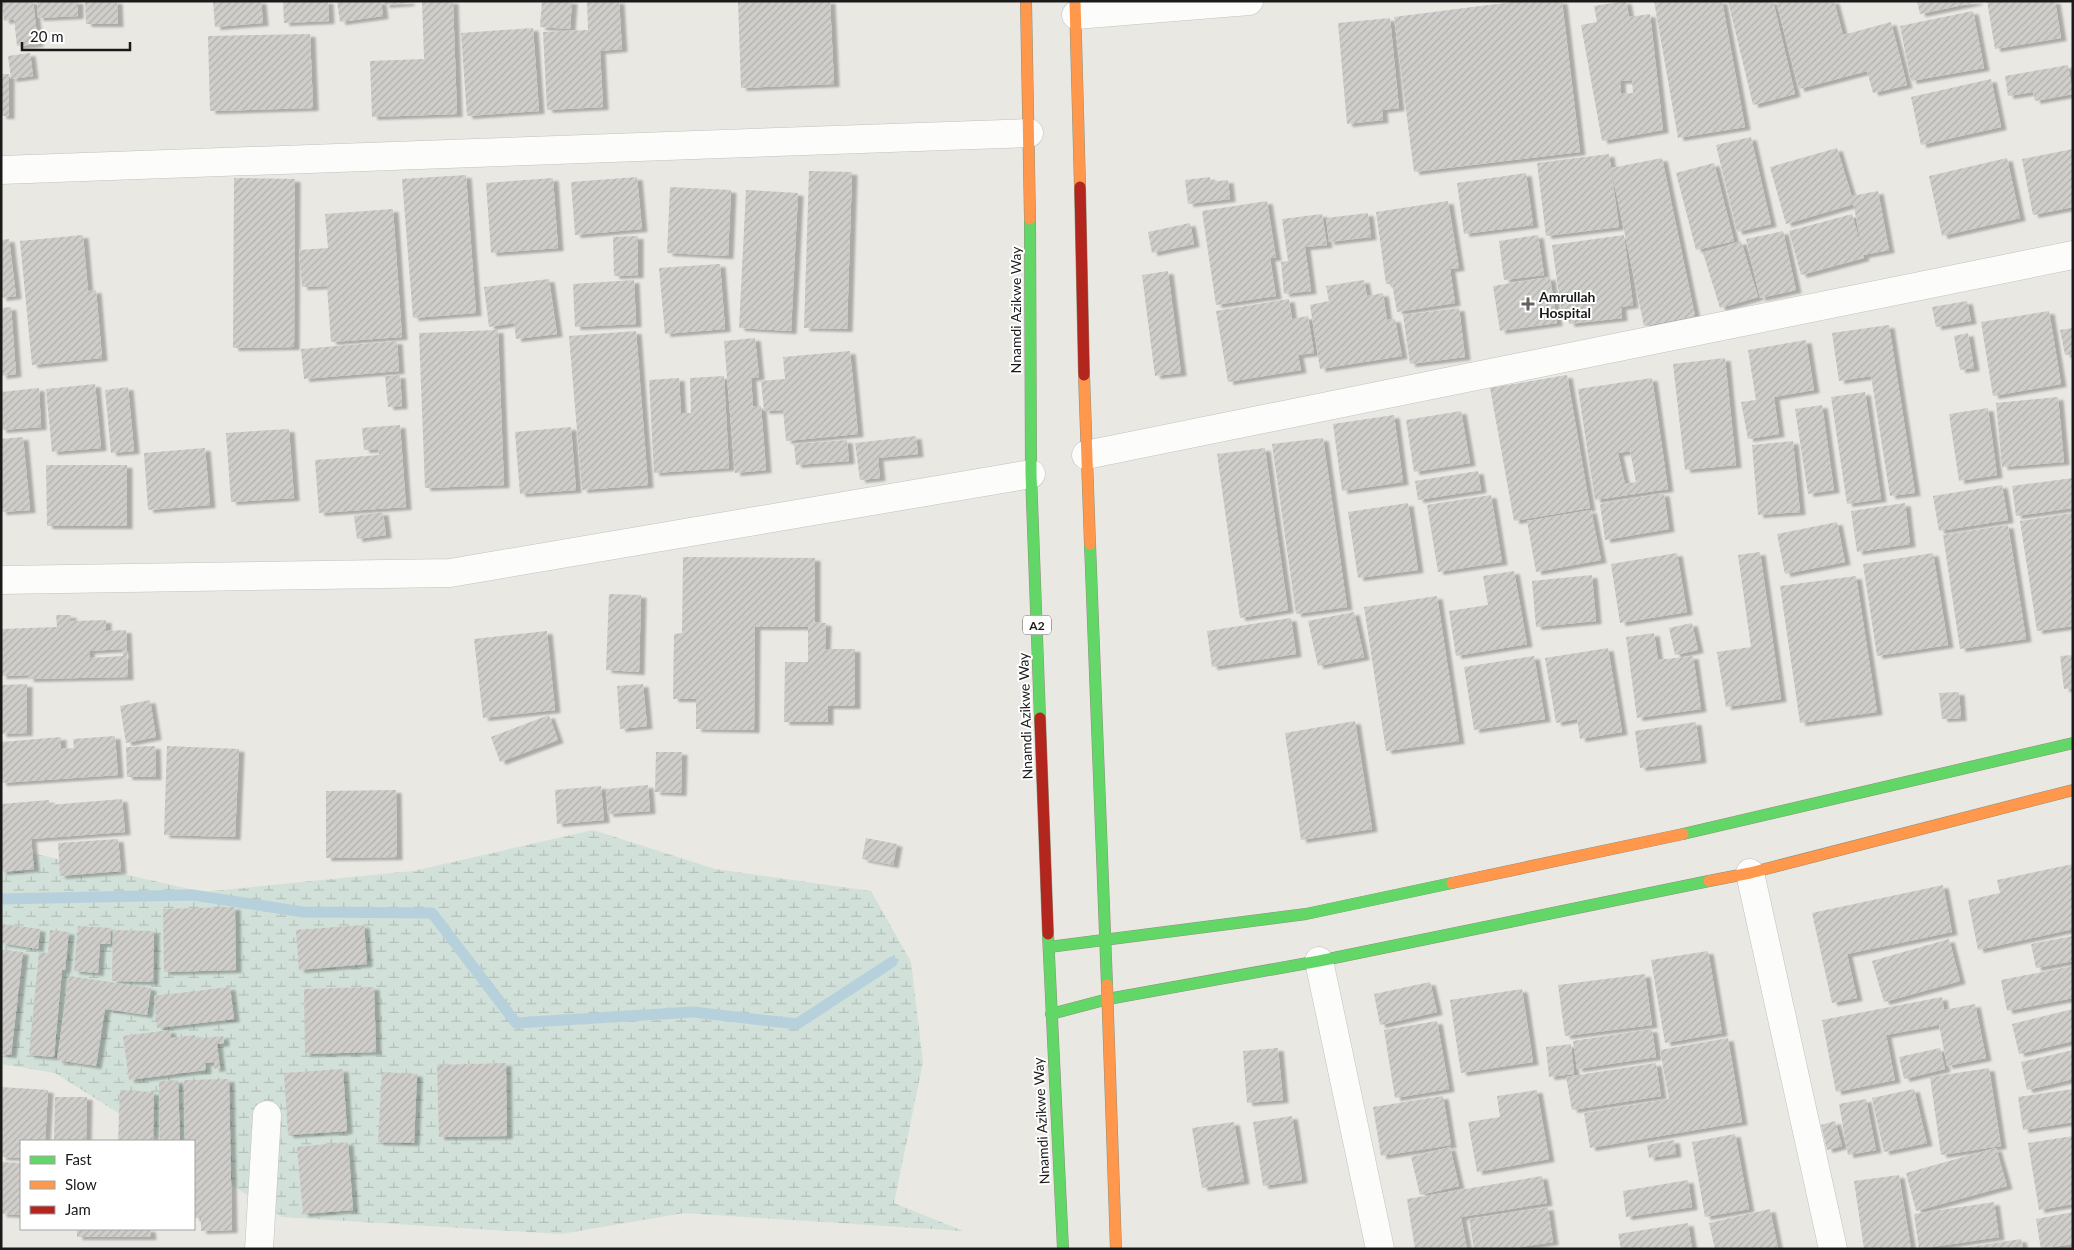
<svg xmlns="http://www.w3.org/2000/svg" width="2074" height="1250" viewBox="0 0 2074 1250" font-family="Lato,sans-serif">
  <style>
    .wetland { fill: url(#wetland-marsh) }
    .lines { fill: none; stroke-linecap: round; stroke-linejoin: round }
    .stream { stroke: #b7d1dc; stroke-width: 11 }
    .building { fill: url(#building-hatch); fill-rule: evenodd; filter: url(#shadow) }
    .street-casing { stroke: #c1c1bf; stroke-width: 29 }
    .fast-casing { stroke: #8e927c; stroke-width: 12 }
    .slow-casing { stroke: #8e927c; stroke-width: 12 }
    .jam-casing { stroke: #8e927c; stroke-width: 12 }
    .street { stroke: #fcfcfb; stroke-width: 28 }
    .fast { stroke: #63d668; stroke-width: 11 }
    .slow { stroke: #ff974d; stroke-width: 11 }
    .jam { stroke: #b3261e; stroke-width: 11 }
    .poi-dot { fill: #626260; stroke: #fff; stroke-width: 2 }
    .labels { text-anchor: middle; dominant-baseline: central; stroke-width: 4; stroke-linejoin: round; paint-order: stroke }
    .shield { fill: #fff; stroke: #5f5f5f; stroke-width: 1 }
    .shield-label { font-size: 12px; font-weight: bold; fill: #1a1a1a }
    .poi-label { font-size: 14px; font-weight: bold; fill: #1a1a1a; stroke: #fff; text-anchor: start }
    .street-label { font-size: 14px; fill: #1a1a1a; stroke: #fff }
  </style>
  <defs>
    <pattern id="wetland-marsh" width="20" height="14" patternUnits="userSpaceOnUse" patternTransform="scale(1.25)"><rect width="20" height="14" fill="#d1e0d8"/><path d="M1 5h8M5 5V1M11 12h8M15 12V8" fill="none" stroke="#b3c0b9"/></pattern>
    <pattern id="building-hatch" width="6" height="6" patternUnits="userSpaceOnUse" patternTransform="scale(1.25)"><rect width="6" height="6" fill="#d0ceca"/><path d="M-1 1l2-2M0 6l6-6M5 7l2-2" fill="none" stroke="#b2b0ad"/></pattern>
    <filter id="shadow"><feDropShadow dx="5.5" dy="3" stdDeviation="1" flood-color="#0004"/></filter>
  </defs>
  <rect width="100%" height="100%" fill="#e9e8e3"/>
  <path class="wetland" d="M593,830L715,869L871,891L911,962L923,1062L894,1203L963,1231L684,1213L561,1234L282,1217L194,1161V1141H163L55,1073L1,1064V846L202,892L413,871Z"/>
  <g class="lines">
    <path class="stream" d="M1,899L193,895L303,912L432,913L516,1023L693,1012L797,1024L892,962"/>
  </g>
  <g class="building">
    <path d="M1,1H33L38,44L17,46L14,19L4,21Z"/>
    <path d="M37,1H78V16L38,18Z"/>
    <path d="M85,1H117L118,24H86Z"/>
    <path d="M213,1H261L263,23L215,27Z"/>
    <path d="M283,1H328L329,21L284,23Z"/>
    <path d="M337,1H381L383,16L340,22Z"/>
    <path d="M384,1H409V3L384,5Z"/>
    <path d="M422,1H453L457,114L372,117L370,61L424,59Z"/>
    <path d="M542,1H572L570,29L540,27Z"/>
    <path d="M587,1H619L622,49L600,51L603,107L547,110L543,32L588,30Z"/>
    <path d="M738,1H830L834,84L741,88Z"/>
    <path d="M1520,1H1562L1580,152L1414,172L1394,17Z"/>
    <path d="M1626,1L1629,17L1650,14L1663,130L1602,141L1581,25L1597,22L1594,6ZM1632,80L1633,93L1621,94L1620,81Z"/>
    <path d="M1654,1H1722L1745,127L1678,138Z"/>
    <path d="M1728,1H1773L1795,94L1753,105Z"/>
    <path d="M1776,1H1834L1843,35L1891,22L1907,85L1873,93L1867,71L1799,89Z"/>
    <path d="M1917,1H1977V2L1920,14Z"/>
    <path d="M1987,1H2055L2061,38L1995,49Z"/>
    <path d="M1973,11L1984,68L1911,81L1900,26Z"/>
    <path d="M1390,18L1399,108L1382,110L1383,120L1347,124L1338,23Z"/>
    <path d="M533,28L539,111L467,116L461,33Z"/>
    <path d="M310,34L313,108L210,111L208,36Z"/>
    <path d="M30,53L33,76L11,79L8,56Z"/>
    <path d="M2068,65L2073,94L2035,101L2033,92L2008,96L2005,76Z"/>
    <rect x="1" y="74" width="8" height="42"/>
    <path d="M1991,79L2001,127L1921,145L1911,97Z"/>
    <path d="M1751,137L1771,224L1737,232L1716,145Z"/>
    <path d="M1837,148L1854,204L1786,224L1770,167Z"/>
    <path d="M2073,149V207L2033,215L2022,159Z"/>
    <path d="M1609,154L1619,227L1546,236L1537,163Z"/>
    <path d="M1662,158L1695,316L1644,326L1611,168Z"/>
    <path d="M2007,158L2020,218L1942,236L1929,176Z"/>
    <path d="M1714,163L1734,241L1696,250L1676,173Z"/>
    <path d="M809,171L852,172L847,329L804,328Z"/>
    <path d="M1526,173L1533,225L1464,234L1457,183Z"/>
    <path d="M466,175L476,313L413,318L402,179Z"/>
    <path d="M637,177L642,229L575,235L571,182Z"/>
    <path d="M1210,177V182L1228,180L1230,199L1188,204L1185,180Z"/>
    <path d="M234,178L295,179L294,347L233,348Z"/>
    <path d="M553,178L558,248L491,253L486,183Z"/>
    <path d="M670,187L731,190L728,256L667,253Z"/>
    <path d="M746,190L798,193L791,331L739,328Z"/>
    <path d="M1878,191L1889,250L1863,255L1864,258L1801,275L1789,231L1852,214L1862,250L1852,196Z"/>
    <path d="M1267,201L1276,258H1270L1276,296L1216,305L1202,211Z"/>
    <path d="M1448,201L1459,268L1450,269L1455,303L1397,312L1392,284H1386L1376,212Z"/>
    <path d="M393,209L402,337L331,342L327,286L302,287L299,250L328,248L325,214Z"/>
    <path d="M1368,213L1371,237L1329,242L1326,218Z"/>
    <path d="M1322,214L1327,245L1305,247L1311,291L1284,294L1281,262L1288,261L1282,219Z"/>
    <path d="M1190,223L1194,244L1152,253L1148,232Z"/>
    <path d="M1783,231L1796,290L1760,298L1746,239Z"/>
    <path d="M83,235L88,291L96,290L102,358L32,365L20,241Z"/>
    <path d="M1538,235L1544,275L1504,280L1499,241Z"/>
    <path d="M1624,235L1633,305L1621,307L1622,318L1569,324L1568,314L1562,315L1552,245Z"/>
    <path d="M638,236V275L614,276L613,237Z"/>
    <path d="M9,239L16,296L1,298V240Z"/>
    <path d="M1741,241L1758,297L1720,308L1703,253Z"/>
    <path d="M720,264L725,329L665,334L659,268Z"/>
    <path d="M1168,271L1181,373L1155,376L1142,275Z"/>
    <path d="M1550,277L1557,323L1500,331L1493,286Z"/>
    <path d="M549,279L557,334L516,339L514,323L489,327L484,287Z"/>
    <path d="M634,280L636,324L575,327L573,284Z"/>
    <path d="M1364,280L1367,296L1383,293L1387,320L1395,319L1402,356L1320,369L1310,305L1329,301L1326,286Z"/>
    <path d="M1289,299L1292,319L1308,316L1314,353L1298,355L1301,370L1228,382L1216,311Z"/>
    <path d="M1967,301L1971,321L1936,327L1932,307Z"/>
    <path d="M11,307L16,374L1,376V308Z"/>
    <path d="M1459,308L1465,357L1410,364L1403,315Z"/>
    <path d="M2049,311L2061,384L1993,396L1981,322Z"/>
    <path d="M1889,325L1915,493L1890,496L1871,376L1839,381L1832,333Z"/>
    <path d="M2073,328V354L2065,355L2060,330Z"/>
    <path d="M498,330L504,485L425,488L419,333Z"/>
    <path d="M636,331L648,485L582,490L569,336Z"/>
    <path d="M1968,333L1974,368L1960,370L1954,336Z"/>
    <path d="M755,338L759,377L751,378L753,406H761L766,470L735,473L724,341Z"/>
    <path d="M1806,340L1814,390L1774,397L1779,434L1748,439L1741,402L1756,400L1748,350Z"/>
    <path d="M397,341L399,371L304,379L301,349Z"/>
    <path d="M850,351L858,434L786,441L783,410L764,411L761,381L785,379L783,357Z"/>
    <path d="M1725,358L1736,465L1685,470L1673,364Z"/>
    <path d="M400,375L402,406L388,407L385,376Z"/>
    <path d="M1567,375L1590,508L1514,521L1490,388Z"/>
    <path d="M724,376L729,468L654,473L649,380L679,378L681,413H691L690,378Z"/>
    <path d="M1652,378L1668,489L1595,500L1578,389ZM1630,451L1636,482L1625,484L1618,453Z"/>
    <path d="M95,384L101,448L52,452L46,389Z"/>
    <path d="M128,387L134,451L111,453L105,390Z"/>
    <path d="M39,388L41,427L1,430V392Z"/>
    <path d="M1865,392L1881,499L1847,504L1831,397Z"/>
    <path d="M2058,397L2064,462L2002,467L1996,403Z"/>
    <path d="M1822,405L1834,490L1808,494L1795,409Z"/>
    <path d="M1988,408L1997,475L1959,481L1949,414Z"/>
    <path d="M1461,411L1470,463L1414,472L1406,420Z"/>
    <path d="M1394,415L1403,482L1342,491L1333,424Z"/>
    <path d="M400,425L406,507L319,513L315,460L379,455L378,449L364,450L362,428Z"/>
    <path d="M571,427L576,490L520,494L515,432Z"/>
    <path d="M289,429L294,498L231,502L226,433Z"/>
    <path d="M916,436L918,454L878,458L880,478L860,480L855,443Z"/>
    <path d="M23,437L30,510L1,512V439Z"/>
    <path d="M1323,438L1347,607L1296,614L1272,444Z"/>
    <path d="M847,440L849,461L796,465L794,444Z"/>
    <path d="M1793,441L1800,512L1758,515L1752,445Z"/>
    <path d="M205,448L210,505L148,510L144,453Z"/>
    <path d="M1265,448L1288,610L1240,618L1217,454Z"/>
    <path d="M46,465H127V526H47Z"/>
    <path d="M1478,471L1481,490L1418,500L1415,481Z"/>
    <path d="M2073,478V508L2016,516L2012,486Z"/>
    <path d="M2002,485L2008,520L1939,531L1933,496Z"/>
    <path d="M1664,493L1669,529L1605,540L1600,504Z"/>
    <path d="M1491,495L1502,562L1438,572L1427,505Z"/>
    <path d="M1408,503L1418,570L1358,578L1348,512Z"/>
    <path d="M1905,503L1910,544L1857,552L1851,511Z"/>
    <path d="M1591,510L1601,560L1536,572L1527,521Z"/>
    <path d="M383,512L386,535L357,539L354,516Z"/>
    <path d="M2073,513V626L2037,631L2020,521Z"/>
    <path d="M1837,522L1845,562L1785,574L1777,534Z"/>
    <path d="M2008,525L2026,639L1960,649L1943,535Z"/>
    <path d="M1760,552L1781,699L1726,707L1717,652L1751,647L1738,555Z"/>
    <path d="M1677,553L1687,612L1620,623L1611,564Z"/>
    <path d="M1933,553L1948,645L1877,656L1863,564Z"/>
    <path d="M683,557L815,558V622L826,623L825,649H855V706H828V722H784L785,662H808V627H755L754,730L696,729V699H673L674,634L682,633Z"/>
    <path d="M1514,571L1527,644L1456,656L1449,611L1488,605L1483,576Z"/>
    <path d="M1592,575L1596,621L1536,627L1532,581Z"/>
    <path d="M1856,576L1877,712L1800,723L1780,586Z"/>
    <path d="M609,594L641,595L639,672L606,670Z"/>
    <path d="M1437,596L1459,741L1386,751L1364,607Z"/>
    <path d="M1354,612L1364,657L1318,666L1308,621Z"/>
    <path d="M56,615H71V621L106,620V631L126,630L128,677L28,679L29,675L1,676V629L57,627ZM122,649L123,656L90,658L89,651Z"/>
    <path d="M1291,618L1296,654L1212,667L1207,631Z"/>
    <path d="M1692,623L1698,650L1675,655L1669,628Z"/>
    <path d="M547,631L555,710L483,718L474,639Z"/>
    <path d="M1654,633L1658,660L1693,656L1701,709L1637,718L1626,637Z"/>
    <path d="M1608,648L1622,732L1580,739L1577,719L1556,723L1545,658Z"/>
    <path d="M2073,655V688L2064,689L2060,656Z"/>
    <path d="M1534,656L1545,719L1474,730L1464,667Z"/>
    <path d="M27,684V733L1,734V685Z"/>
    <path d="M643,684L647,726L620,729L617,686Z"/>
    <path d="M1959,692L1961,718L1942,719L1939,693Z"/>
    <path d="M150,700L156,737L126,743L120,706Z"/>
    <path d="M549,715L558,740L500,762L491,737Z"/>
    <path d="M1355,721L1372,829L1301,840L1285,733Z"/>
    <path d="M1696,722L1701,760L1640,768L1635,731Z"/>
    <path d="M115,736L118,775L1,783V742L61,737V749L74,748L73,739Z"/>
    <path d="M155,746L156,777H127L126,747Z"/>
    <path d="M167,746L239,749L235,837L164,835Z"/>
    <path d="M656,752H682L681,793L655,792Z"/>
    <path d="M648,785L650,811L608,814L606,789Z"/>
    <path d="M601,786L604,820L557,824L555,790Z"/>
    <path d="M396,790L397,857L326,858V791Z"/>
    <path d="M122,799L125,832L31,839L34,869L1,872V804L49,800V805Z"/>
    <path d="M866,838L897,844L893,865L862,859Z"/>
    <path d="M118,839L121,871L60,876L58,843Z"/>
    <path d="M2073,864V929L1978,950L1968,900L2000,893L1997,880Z"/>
    <path d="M1943,885L1952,932L1847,954L1857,998L1832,1003L1812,913Z"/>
    <path d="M235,907L236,970L164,972L163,909Z"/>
    <path d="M1,924L40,929L38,949L1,943Z"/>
    <path d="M364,925L367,964L299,970L296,930Z"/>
    <path d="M78,926L111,928L110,944H100L98,973L74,971Z"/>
    <path d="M50,930L69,932L65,970H62L54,1057L29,1055L39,952L48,953Z"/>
    <path d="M113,930L154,931L153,982L112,981Z"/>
    <path d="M2073,936V961L2036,968L2031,944Z"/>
    <path d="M1949,939L1960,981L1884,1002L1872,961Z"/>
    <path d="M1,950L23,952L11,1055L1,1054Z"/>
    <path d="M1708,951L1722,1033L1665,1043L1651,960Z"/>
    <path d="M2073,966V998L2007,1011L2001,980Z"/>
    <path d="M1645,974L1652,1025L1565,1036L1558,985Z"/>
    <path d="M69,976L151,988L147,1015L105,1009L96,1066L57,1060Z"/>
    <path d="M1430,982L1437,1012L1380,1025L1374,994Z"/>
    <path d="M230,987L234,1019L157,1028L154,996Z"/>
    <path d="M374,987L376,1052L305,1054L304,989Z"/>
    <path d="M1522,989L1533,1062L1461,1073L1450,1000Z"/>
    <path d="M1942,997L1944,1010L1975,1004L1986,1058L1947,1066L1939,1025L1886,1035L1895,1080L1836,1092L1822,1020Z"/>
    <path d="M2073,1009V1041L2019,1054L2012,1024Z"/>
    <path d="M1437,1021L1449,1089L1395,1098L1384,1030Z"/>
    <path d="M1652,1029L1656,1057L1577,1069L1573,1041Z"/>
    <path d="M170,1030L171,1038L195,1035L196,1039L223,1036L224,1043L217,1044L220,1068L214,1069V1062L205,1063L206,1070L129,1080L123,1036Z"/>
    <path d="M1728,1038L1742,1122L1590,1148L1584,1113L1669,1099L1660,1050Z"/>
    <path d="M1571,1044L1574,1074L1549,1077L1546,1047Z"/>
    <path d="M1278,1048L1283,1100L1247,1103L1243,1051Z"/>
    <path d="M1940,1048L1945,1069L1904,1079L1899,1057Z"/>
    <path d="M2073,1050V1079L2027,1090L2021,1062Z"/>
    <path d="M506,1063L507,1136L439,1137L437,1065Z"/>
    <path d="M1656,1063L1661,1096L1572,1110L1566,1077Z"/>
    <path d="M1989,1068L2001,1146L1941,1155L1930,1077Z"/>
    <path d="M343,1069L347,1131L288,1135L284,1073Z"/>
    <path d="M382,1072L417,1074L414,1143L378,1142Z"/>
    <path d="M229,1079L232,1230L201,1231V1218H194V1141H185L184,1080Z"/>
    <path d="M178,1080L180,1141H160L159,1081Z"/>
    <path d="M1,1087L48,1090L45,1141H21V1158L1,1157Z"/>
    <path d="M1914,1089L1927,1143L1884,1152L1872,1098Z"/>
    <path d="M2073,1089V1122L2023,1130L2018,1097Z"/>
    <path d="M120,1090L154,1092L153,1141H118Z"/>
    <path d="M1537,1090L1549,1159L1477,1172L1468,1122L1500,1117L1497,1096Z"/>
    <path d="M1443,1096L1451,1145L1381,1156L1373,1107Z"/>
    <path d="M55,1097H87L86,1141H54Z"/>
    <path d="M1866,1099L1876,1150L1848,1155L1839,1104Z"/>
    <path d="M1292,1116L1302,1180L1263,1186L1253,1122Z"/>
    <path d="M1835,1121L1842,1146L1827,1150L1821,1125Z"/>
    <path d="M1234,1122L1244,1181L1202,1188L1192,1128Z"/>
    <path d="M1735,1134L1749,1209L1705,1217L1692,1142Z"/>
    <path d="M2073,1136V1204L2039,1210L2028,1143Z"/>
    <path d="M1674,1140L1676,1154L1649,1158L1647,1145Z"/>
    <path d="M348,1142L353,1210L303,1214L297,1147Z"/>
    <path d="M1450,1147L1459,1186L1420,1195L1411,1157Z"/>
    <path d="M1996,1148L2007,1186L1916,1211L1906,1173Z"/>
    <path d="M1,1162L21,1163V1215L1,1214Z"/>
    <path d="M1899,1175L1911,1249H1864L1854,1181Z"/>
    <path d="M1542,1176L1547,1203L1461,1217L1467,1249H1415L1407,1199Z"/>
    <path d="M1688,1180L1692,1207L1626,1217L1623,1191Z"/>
    <path d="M1994,1202L1999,1237L1919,1249L1914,1214Z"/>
    <path d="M1548,1207L1553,1242L1508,1249H1474L1469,1219Z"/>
    <path d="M1770,1209L1778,1249H1715L1709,1223Z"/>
    <path d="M2073,1212V1244L2041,1249L2036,1219Z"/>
    <path d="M1688,1223L1692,1249H1621L1618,1234Z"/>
    <path d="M77,1229H150L151,1237H77Z"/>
    <path d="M2021,1239L2023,1249H1962V1248Z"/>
  </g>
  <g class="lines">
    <g class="street-casing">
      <g id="street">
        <path d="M1076,15L1249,1"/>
        <path d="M1,170L1029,133"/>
        <path d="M1086,455L2073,255"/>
        <path d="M1,580L450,573L1031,474"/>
        <path d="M1750,873L1833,1249"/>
        <path d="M1319,961L1380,1249"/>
        <path d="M259,1249L267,1115"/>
      </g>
    </g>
    <g class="fast-casing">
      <g id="fast">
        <path d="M1030,219L1031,474L1040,718"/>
        <path d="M1090,544L1107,985"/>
        <path d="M1683,834L2073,743"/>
        <path d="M1048,934L1063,1249"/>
        <path d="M1049,947L1306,914L1452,883"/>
        <path d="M1051,1014L1108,999L1319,961L1709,881"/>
      </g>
    </g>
    <g class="slow-casing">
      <g id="slow">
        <path d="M1026,1L1030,219"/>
        <path d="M1075,1L1080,187"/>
        <path d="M1084,375L1090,544"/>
        <path d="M1709,881L1750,873L2073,790"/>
        <path d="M1452,883L1683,834"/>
        <path d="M1107,985L1116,1249"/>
      </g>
    </g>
    <g class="jam-casing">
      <g id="jam">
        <path d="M1080,187L1084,375"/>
        <path d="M1040,718L1048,934"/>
      </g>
    </g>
    <use href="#street" class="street"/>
    <use href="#fast" class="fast"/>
    <use href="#slow" class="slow"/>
    <use href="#jam" class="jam"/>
  </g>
  <path class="poi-dot" d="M1525.5 296.5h5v5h5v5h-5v5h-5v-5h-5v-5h5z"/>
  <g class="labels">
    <rect class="shield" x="1023" y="615.5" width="28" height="19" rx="4"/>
    <g class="shield-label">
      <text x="1037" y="625">A2</text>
    </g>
    <g class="poi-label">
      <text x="1539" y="296">Amrullah<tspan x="1539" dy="16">Hospital</tspan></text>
    </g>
    <g class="street-label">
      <text transform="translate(1015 310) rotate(-90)">Nnamdi Azikwe Way</text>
      <text transform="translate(1025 716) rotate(-92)">Nnamdi Azikwe Way</text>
      <text transform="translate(1041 1121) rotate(-93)">Nnamdi Azikwe Way</text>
    </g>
  </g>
  <rect width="2074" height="1250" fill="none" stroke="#1a1a1a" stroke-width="5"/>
  <rect x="20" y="1140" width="175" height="90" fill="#ffffff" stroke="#a3a3a3"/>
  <rect x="30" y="1156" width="25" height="8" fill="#63d668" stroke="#a3a3a3"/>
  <text x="65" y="1165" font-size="15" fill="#1a1a1a">Fast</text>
  <rect x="30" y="1181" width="25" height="8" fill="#ff974d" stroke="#a3a3a3"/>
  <text x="65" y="1190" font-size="15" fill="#1a1a1a">Slow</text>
  <rect x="30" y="1206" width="25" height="8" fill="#b3261e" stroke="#a3a3a3"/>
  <text x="65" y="1215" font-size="15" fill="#1a1a1a">Jam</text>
  <path d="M22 42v8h108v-8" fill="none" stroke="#1a1a1a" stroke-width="2.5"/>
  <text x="30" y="42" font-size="15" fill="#1a1a1a" stroke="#ffffff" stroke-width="4" paint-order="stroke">20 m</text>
</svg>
